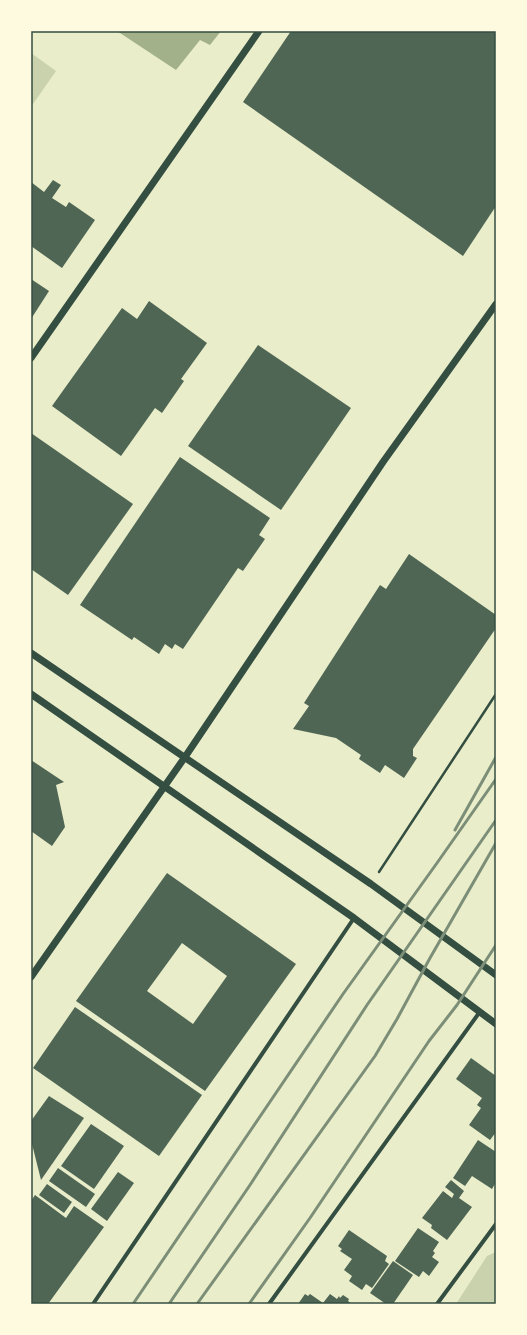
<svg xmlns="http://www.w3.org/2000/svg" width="527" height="1335" viewBox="0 0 527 1335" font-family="'Zilla Slab',serif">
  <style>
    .green { fill: #cad2ad }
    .water { fill: #a3b18a }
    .building { fill: #4f6655; fill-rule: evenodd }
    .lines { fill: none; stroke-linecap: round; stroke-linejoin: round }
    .path { stroke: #344e41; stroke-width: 2.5 }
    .minor { stroke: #344e41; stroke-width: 4 }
    .tertiary { stroke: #344e41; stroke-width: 7 }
    .rail { stroke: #7c8e77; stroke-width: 3 }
    .neatline { fill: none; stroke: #344e41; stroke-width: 1.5 }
  </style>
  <rect width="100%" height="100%" fill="#e9edc9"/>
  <g class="green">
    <path d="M31,53L56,71L33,104L31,102Z"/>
    <path d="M496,1252V1304H456L487,1256Z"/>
  </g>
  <path class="water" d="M117,31H221L210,45L200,40L176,70Z"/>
  <g class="building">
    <path d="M291,31H496V206L463,256L243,102Z"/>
    <path d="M53,180L61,185L52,198L66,207L69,202L95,220L62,268L31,246V182L44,192Z"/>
    <path d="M31,279L49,291L31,319Z"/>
    <path d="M149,301L207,343L181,379L184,381L162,413L155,408L121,456L52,406L122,308L137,319Z"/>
    <path d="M258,345L351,408L281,510L188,446Z"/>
    <path d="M31,433L133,504L68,595L31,569Z"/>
    <path d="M180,457L270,518L259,535L265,539L243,571L238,568L183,649L175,644L172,649L165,644L159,654L134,637L132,640L80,605Z"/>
    <path d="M409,554L496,615V628L413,749V756L417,758L404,778L385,765L380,773L359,759L361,755L336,738L293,729L309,706L304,703L380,585L386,589Z"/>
    <path d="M31,760L64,782L56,785L65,827L52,846L31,831Z"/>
    <path d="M167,873L296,964L205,1091L76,1001ZM182,943L227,976L193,1024L147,991Z"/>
    <path d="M75,1007L202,1095L159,1156L33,1068Z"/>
    <path d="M471,1058L496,1076V1132L490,1140L469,1125L481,1108L477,1105L482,1098L456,1079Z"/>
    <path d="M49,1096L84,1118L41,1180L31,1140V1121Z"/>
    <path d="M91,1124L124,1146L94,1189L61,1166Z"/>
    <path d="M478,1140L496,1152V1182L492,1189L472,1176L465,1186L453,1178Z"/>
    <path d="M58,1168L95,1194L86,1207L49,1181Z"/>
    <path d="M118,1172L134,1183L107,1221L91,1209Z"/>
    <path d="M451,1180L464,1191L459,1198L472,1207L447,1240L431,1228L432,1225L422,1218L443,1191L452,1198L454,1194L445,1187Z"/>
    <path d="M47,1184L72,1202L64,1213L39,1195Z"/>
    <path d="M35,1195L66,1218L74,1206L104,1227L48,1304H31V1201Z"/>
    <path d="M418,1228L439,1242L433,1251L435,1253L432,1257L439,1262L429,1276L423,1271L419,1277L395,1261Z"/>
    <path d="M349,1230L387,1256L385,1261L389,1264L372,1288L366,1284L362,1290L349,1281L352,1276L344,1270L352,1259L340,1251L342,1249L338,1246Z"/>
    <path d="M393,1261L413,1275L393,1304H386L370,1293Z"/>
    <path d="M305,1294L308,1296L310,1294L323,1303L330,1294L337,1299L339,1296L340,1298L343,1295L349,1299L348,1301L352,1304H298Z"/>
  </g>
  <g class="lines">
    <path class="path" d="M379,872L496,694"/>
    <g class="minor">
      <path d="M93,1304L354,918"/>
      <path d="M269,1304L479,1013"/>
      <path d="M437,1304L496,1224"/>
    </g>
    <g class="tertiary">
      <path d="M31,358L259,31"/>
      <path d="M31,653L371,884L496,975"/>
      <path d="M31,694L354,918L496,1024"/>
      <path d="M31,977L185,757L383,462L496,304"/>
    </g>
    <g class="rail">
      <path d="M455,830L496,757"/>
      <path d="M133,1304L343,994L437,863L496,779"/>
      <path d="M169,1304L250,1185L367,1005L496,820"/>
      <path d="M197,1304L375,1056L397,1019L430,958L496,843"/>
      <path d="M249,1304L310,1218L429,1041L457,1005L496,945"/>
    </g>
  </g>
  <rect width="527" height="1335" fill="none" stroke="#fefae0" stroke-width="64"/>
  <rect x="32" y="32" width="463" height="1271" class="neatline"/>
</svg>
